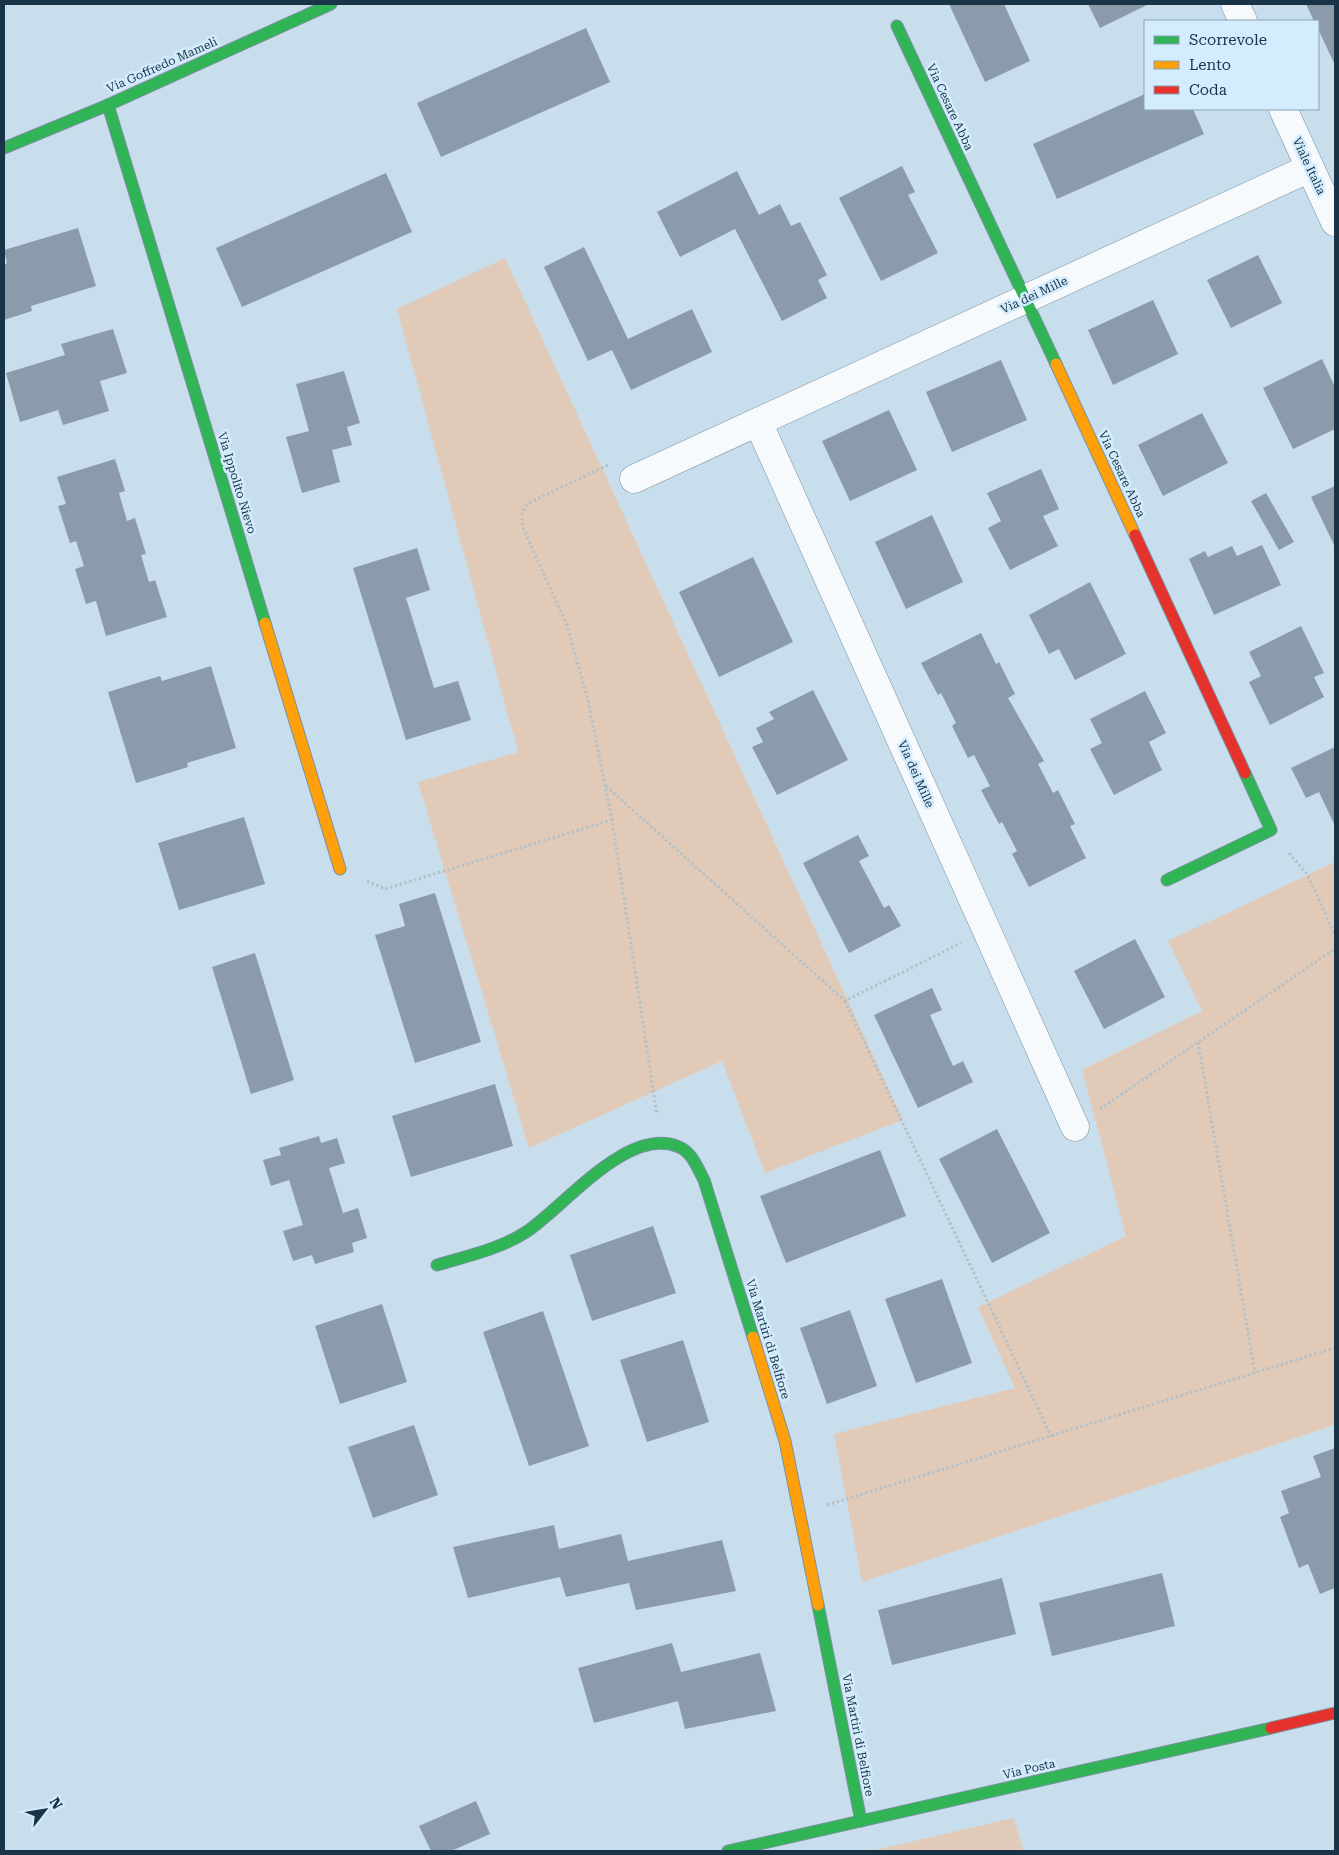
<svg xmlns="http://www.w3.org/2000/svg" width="1339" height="1855" viewBox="0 0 1339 1855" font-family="'Roboto Serif',serif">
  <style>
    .green { fill: #e1cbb8 }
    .building { fill: #8b9bac }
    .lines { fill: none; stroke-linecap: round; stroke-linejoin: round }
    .street-casing { stroke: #7b92a0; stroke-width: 29 }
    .fast-casing { stroke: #7b92a0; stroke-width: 13 }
    .slow-casing { stroke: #7b92a0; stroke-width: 13 }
    .jam-casing { stroke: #7b92a0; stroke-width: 13 }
    .path { stroke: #b6c0c7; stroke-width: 3; stroke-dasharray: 2.5 2.5; stroke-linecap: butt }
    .street { stroke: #f7fafc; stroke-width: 28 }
    .fast { stroke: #30b455; stroke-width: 11 }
    .slow { stroke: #ff9f0a; stroke-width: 11 }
    .jam { stroke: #e5322d; stroke-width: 11 }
    .labels { text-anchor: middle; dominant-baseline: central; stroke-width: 5; stroke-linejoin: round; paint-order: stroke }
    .street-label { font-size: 12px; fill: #193446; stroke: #d3ecfe }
  </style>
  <rect width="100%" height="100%" fill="#c9deed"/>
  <g class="green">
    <path d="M505,258L903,1120L765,1173L722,1061L529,1148L418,782L518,752L397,309Z"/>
    <path d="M1335,862V1425L862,1582L834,1434L1015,1388L978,1307L1126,1236L1082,1070L1202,1011L1168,941Z"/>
    <path d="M1013,1818L1024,1851H871Z"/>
  </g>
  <g class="building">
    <path d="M949,4H1004L1030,61L985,82Z"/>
    <path d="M1088,4H1146L1147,5L1100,28Z"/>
    <path d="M1306,4H1335V65L1318,29V21H1314Z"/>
    <path d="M586,28L610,82L441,157L417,103Z"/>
    <path d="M1145,94V109H1193L1204,134L1057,199L1033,144Z"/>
    <path d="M902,166L915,192L908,195L938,253L881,281L839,198Z"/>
    <path d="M737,171L759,215L780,204L791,226L800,222L827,275L818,280L827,298L782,321L735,229L680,257L657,212Z"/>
    <path d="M386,173L412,232L242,307L216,248Z"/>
    <path d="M78,228L96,286L31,306L32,311L4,320V265L7,263L4,250Z"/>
    <path d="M584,247L628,339L692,309L712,352L631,390L612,350L588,361L544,267Z"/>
    <path d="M1258,255L1282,303L1231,328L1207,280Z"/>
    <path d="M1153,300L1178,354L1113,385L1088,330Z"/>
    <path d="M113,329L127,373L100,381L109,411L63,425L58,410L20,422L6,373L65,355L61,344Z"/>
    <path d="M1322,359L1335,387V429L1293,449L1263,388Z"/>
    <path d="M1001,360L1027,420L952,452L926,392Z"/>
    <path d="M344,371L360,423L347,427L352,445L332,450L340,482L302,493L286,437L309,431L296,384Z"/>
    <path d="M889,410L917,470L850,501L822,441Z"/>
    <path d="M1202,413L1228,463L1163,496L1138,445Z"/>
    <path d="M115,459L125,491L119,493L127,521L135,518L146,554L141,555L149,582L155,580L167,617L106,636L96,601L86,604L75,569L84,566L76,541L70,543L58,506L66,504L57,477Z"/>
    <path d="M1041,469L1059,509L1043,516L1058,546L1010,570L988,528L1001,521L987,493Z"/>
    <path d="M1335,486V547L1311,497Z"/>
    <path d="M1266,493L1294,542L1279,550L1251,501Z"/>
    <path d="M932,515L963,582L906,609L875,542Z"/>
    <path d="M1262,545L1281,585L1214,615L1189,559L1205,551L1208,557L1232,546L1237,556Z"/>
    <path d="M417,548L430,590L406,598L434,688L458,681L471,720L406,740L353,568Z"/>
    <path d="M753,557L793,642L719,677L679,592Z"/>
    <path d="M1090,582L1126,654L1075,680L1059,649L1049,654L1029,615Z"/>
    <path d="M1301,626L1324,673L1314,677L1324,697L1270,725L1249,682L1261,676L1249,652Z"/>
    <path d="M981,633L996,664L999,662L1015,694L1008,698L1044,761L1038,764L1053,793L1058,790L1075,824L1070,826L1086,858L1029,887L1012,854L1017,851L1002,822L999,824L981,790L990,786L974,755L968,758L952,726L956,723L941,693L938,695L921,663Z"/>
    <path d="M211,666L236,748L187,763L188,767L136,783L108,692L160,676L162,681Z"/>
    <path d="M813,690L848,760L777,795L752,747L763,742L756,728L774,719L769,712Z"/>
    <path d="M1145,691L1166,733L1149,742L1162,770L1114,795L1090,749L1102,743L1090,719Z"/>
    <path d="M1335,747V826L1319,792L1306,798L1291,768Z"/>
    <path d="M244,817L265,884L179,910L158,843Z"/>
    <path d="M858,835L869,856L859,861L884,908L889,905L901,926L849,953L803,863Z"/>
    <path d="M435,893L481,1042L415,1063L375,935L405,926L399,904Z"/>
    <path d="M1135,939L1165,997L1104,1029L1074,971Z"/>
    <path d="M255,953L294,1080L251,1094L212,967Z"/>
    <path d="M932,988L942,1010L930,1015L953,1066L963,1061L973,1082L918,1108L874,1015Z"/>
    <path d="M495,1084L513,1146L411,1177L392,1116Z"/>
    <path d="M997,1129L1050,1233L992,1263L939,1159Z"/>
    <path d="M319,1136L321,1143L337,1138L345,1163L329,1168L343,1213L358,1208L367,1238L352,1243L354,1252L315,1264L312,1255L293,1261L283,1231L303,1225L289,1180L271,1186L263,1160L281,1155L279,1148Z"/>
    <path d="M880,1150L906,1216L786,1263L760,1196Z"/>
    <path d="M653,1226L676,1293L592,1321L570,1255Z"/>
    <path d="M942,1279L972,1363L916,1383L885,1299Z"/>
    <path d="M382,1304L407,1382L340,1404L315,1326Z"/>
    <path d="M850,1310L877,1386L827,1404L800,1328Z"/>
    <path d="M543,1311L589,1446L529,1466L483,1332Z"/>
    <path d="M683,1340L709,1422L647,1442L620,1360Z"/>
    <path d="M414,1425L438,1495L373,1518L348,1447Z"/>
    <path d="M1335,1448V1588L1320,1594L1308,1564L1299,1568L1280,1517L1289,1513L1281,1491L1321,1477L1313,1456Z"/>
    <path d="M554,1525L559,1549L621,1534L628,1561L722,1540L736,1591L636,1610L629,1583L566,1597L560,1577L468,1598L453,1547Z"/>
    <path d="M1162,1573L1175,1626L1052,1656L1039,1603Z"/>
    <path d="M1002,1578L1016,1634L892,1665L878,1610Z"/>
    <path d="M672,1643L681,1672L760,1653L776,1711L685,1729L678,1701L594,1723L578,1668Z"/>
    <path d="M476,1801L490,1834L451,1851H431L419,1826Z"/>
  </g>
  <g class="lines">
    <g class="street-casing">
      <g id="street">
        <path d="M1235,4L1243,21"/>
        <path d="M1283,109L1335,222"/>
        <path d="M758,422L1075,1127"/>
        <path d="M634,479L1310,168"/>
      </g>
    </g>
    <g class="fast-casing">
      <g id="fast">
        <path d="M897,26L1056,364"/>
        <path d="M108,105L265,623"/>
        <path d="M4,148L108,105L331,4"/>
        <path d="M1167,880L1271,830L1245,773"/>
        <path d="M437,1265C467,1256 500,1249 526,1232C564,1207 628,1125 679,1147C692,1152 698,1169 704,1180L753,1337"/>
        <path d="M818,1605L861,1821"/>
        <path d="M728,1851L1271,1728"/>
      </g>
    </g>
    <g class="slow-casing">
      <g id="slow">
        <path d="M1056,364L1135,535"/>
        <path d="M265,623L340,869"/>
        <path d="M753,1337L785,1441L818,1605"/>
      </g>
    </g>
    <g class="jam-casing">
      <g id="jam">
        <path d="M1135,535L1245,773"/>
        <path d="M1271,1728L1335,1713"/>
      </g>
    </g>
    <g class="path">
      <path d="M608,465L527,504L522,514L523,528L567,625L588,700L612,820L657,1115"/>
      <path d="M606,786L845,1001L961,943"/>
      <path d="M1289,853L1307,874L1335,935"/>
      <path d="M367,881L385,889L612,820"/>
      <path d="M845,1001L1051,1436"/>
      <path d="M1198,1042L1255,1373"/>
      <path d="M1100,1109L1335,949"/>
      <path d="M827,1505L1335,1348"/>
    </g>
    <use href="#street" class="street"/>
    <use href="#fast" class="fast"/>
    <use href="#slow" class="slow"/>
    <use href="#jam" class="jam"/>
  </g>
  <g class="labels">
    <g class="street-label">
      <text transform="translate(162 65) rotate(-24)">Via Goffredo Mameli</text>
      <text transform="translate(950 107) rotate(65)">Via Cesare Abba</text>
      <text transform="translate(1309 166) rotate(65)">Viale Italia</text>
      <text transform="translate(1034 295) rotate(-25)">Via dei Mille</text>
      <text transform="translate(1122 474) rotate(65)">Via Cesare Abba</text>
      <text transform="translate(237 483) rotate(73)">Via Ippolito Nievo</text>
      <text transform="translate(916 774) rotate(66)">Via dei Mille</text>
      <text transform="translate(768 1339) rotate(73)">Via Martiri di Belfiore</text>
      <text transform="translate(858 1735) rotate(79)">Via Martiri di Belfiore</text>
      <text transform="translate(1029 1769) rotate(-13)">Via Posta</text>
    </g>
  </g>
  <rect width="1339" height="1855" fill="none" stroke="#193446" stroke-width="10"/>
  <rect x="1144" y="20" width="175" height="90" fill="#d3ecfe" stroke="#89a2b4"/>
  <rect x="1154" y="36" width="25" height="8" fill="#30b455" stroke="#89a2b4"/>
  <text x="1189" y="45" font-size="15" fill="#193446">Scorrevole</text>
  <rect x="1154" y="61" width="25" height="8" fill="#ff9f0a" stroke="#89a2b4"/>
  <text x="1189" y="70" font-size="15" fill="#193446">Lento</text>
  <rect x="1154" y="86" width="25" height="8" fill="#e5322d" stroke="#89a2b4"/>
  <text x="1189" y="95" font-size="15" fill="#193446">Coda</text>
  <g transform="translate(45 1810) rotate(59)" stroke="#d3ecfe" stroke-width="4" paint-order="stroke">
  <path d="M0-4L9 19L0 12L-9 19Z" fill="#193446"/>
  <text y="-8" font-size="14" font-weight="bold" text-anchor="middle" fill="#193446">N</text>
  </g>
</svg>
